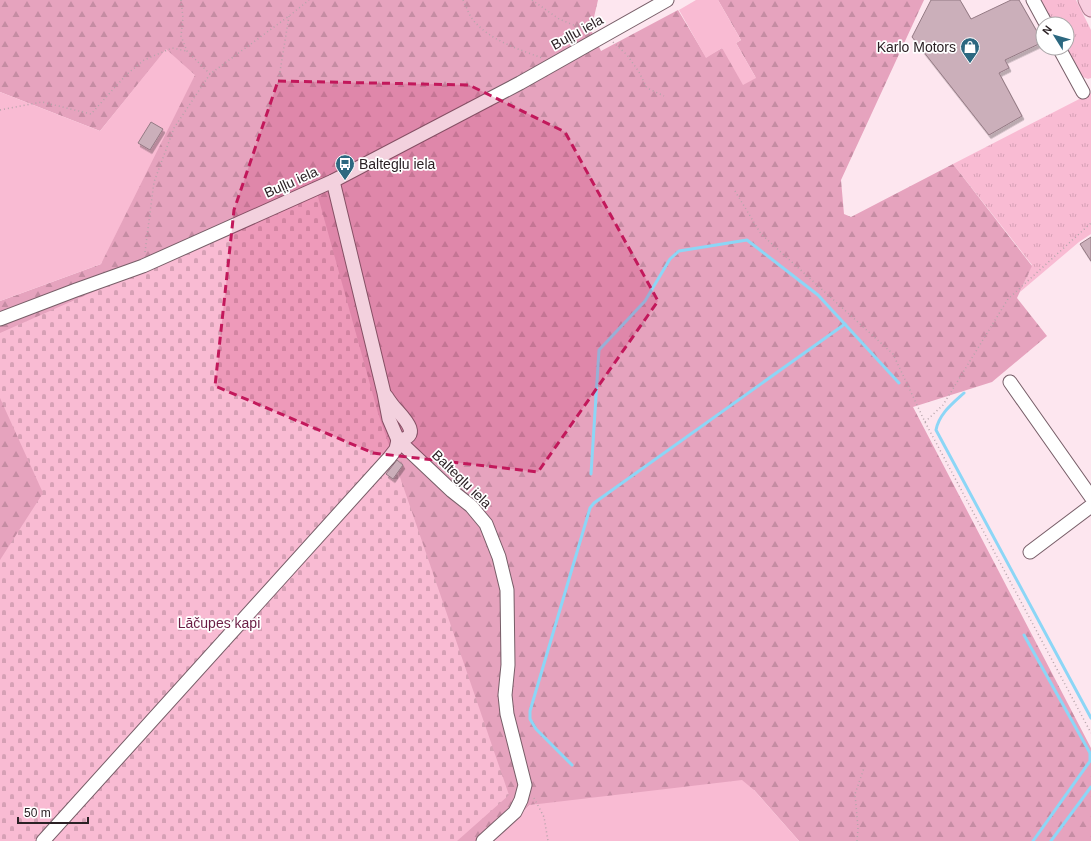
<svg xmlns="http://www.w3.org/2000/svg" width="1091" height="841" viewBox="0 0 1091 841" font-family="Helvetica,sans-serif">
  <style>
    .grass { fill: url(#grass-tufts) }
    .forest { fill: url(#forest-firs) }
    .cemetery { fill: url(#cemetery-stones) }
    .garden { fill: #f9bbd3 }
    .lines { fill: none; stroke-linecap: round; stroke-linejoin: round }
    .stream { stroke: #8cd6f6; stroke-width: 3 }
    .building { fill: #cbafba; stroke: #947a84; filter: url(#shadow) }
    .minor-casing { stroke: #775e68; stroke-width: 15 }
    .major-casing { stroke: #ae7b90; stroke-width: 19 }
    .path { stroke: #b6a4ab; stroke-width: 1.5; stroke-dasharray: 1 3; stroke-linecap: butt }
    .minor { stroke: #fff; stroke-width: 13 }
    .major { stroke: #f8cddf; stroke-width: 17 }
    .marked { fill: #c2185b; fill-opacity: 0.2; stroke: #c2185b; stroke-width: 3; stroke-dasharray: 8 5; stroke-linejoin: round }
    .labels { text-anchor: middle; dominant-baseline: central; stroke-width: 3.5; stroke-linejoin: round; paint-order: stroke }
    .street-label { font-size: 14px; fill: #2b2125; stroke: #fff }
    .poi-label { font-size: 14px; fill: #2b2125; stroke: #fff; text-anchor: end }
    .park-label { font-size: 14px; fill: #6b1e45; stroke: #fff }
  </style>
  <defs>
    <pattern id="grass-tufts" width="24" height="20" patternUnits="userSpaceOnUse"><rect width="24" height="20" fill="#f9bbd3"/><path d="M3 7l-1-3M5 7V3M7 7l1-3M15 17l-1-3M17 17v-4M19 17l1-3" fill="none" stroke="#d6a0b5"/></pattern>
    <pattern id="forest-firs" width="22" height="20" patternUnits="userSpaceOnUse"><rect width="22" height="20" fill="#e6a3be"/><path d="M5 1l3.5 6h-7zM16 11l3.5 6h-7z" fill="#c58ca3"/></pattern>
    <pattern id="cemetery-stones" width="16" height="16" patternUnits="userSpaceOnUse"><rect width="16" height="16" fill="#f9bbd3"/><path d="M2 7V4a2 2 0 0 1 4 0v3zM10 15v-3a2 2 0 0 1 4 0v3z" fill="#d6a0b5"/></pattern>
    <filter id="shadow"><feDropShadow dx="2" dy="3.5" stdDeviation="0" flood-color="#0004"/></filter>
  </defs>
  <rect width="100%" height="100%" fill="#fde6ef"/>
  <g class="grass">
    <path d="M1040,0H1076L1091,30V78L1088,79L1083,77L1067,48V24H1053Z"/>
    <path d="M1091,93V234L1079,242L1020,292L1032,265L953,164Z"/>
  </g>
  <path class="forest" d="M0,0H598L591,30L601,51L678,10L706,57L722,48L756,78L736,43L741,40L718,0H924L841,180L844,214L851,217L953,164L1032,266L1017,298L1047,336L992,382L913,407L1091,748V841H799L754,790L530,805L494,841H0V301L101,264L166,50L100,131L0,92Z"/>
  <path class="cemetery" d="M317,193L378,413L509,795L457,841H0V560L43,493L0,398V333Z"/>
  <g class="garden">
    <path d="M696,0H718L741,40L736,43L756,78L743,85L722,48L706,58L679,10Z"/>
    <path d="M166,49L195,75L101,264L0,301V92L100,131Z"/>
    <path d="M742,780L754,790L799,841H494L530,805Z"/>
  </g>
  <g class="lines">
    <g class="stream">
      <path d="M964,393C952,404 939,414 936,430L1091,718"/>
      <path d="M591,474L599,350L645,301L670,259L679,251L747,240L818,295L899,383"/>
      <path d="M1024,635L1090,753V761L1033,841"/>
      <path d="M572,765L536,729L530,719V711L590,508L594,503L845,324"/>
      <path d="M1051,841L1091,787"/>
    </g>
  </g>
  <g class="building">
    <path d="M931,0H960L971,19L1011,0H1019L1043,42L1005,60L1009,68L999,73L1022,116L989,135L912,37Z"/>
    <path d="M151,122L163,129L150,150L138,143Z"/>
    <path d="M1091,237V261L1080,244Z"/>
    <path d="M397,460L403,465L393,479L386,474Z"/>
  </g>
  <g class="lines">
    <g class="minor-casing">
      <g id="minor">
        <path d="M1033,0L1046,24"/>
        <path d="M1059,48L1083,92"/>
        <path d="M333,181L384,393L389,419L398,440L452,491L471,506L486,524L499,557L507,590L508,665L505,695L507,714L525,785L521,800L515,812L483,841"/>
        <path d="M0,319L76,290L143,266L333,181L520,83L667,0"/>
        <path d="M1010,382L1091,497"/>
        <path d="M386,396C389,400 392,405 396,409C404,418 423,437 398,440"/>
        <path d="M1030,552L1091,506"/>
        <path d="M43,841L389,458L396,449L398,440"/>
      </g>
    </g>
    <g class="major-casing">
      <path id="major" d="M1087,0L1091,8"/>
    </g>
    <g class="path">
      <path d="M181,0L183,18L181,36L187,51L210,74"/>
      <path d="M463,0C466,6 468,12 471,17C486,39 518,49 542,58"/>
      <path d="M532,0L559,19L588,31"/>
      <path d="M613,42L627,55L639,72L647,88L664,96"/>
      <path d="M278,84L289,16"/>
      <path d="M0,110L42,102L91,114L126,75L144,60L172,48L187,51"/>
      <path d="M735,191L761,234L893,354L925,422L1091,733"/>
      <path d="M145,252L154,182L174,128L210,74L289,16L309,0"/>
      <path d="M925,422L943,405L1008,299L1091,223"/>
      <path d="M534,798L544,817L548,841"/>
      <path d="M857,841L858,828L855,794L864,768"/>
    </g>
    <use href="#minor" class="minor"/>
    <use href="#major" class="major"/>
  </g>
  <path class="marked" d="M278,81L469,85L565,132L658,301L538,472L373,453L215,386L234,210Z"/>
  <defs>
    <g id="shop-pin" transform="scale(1)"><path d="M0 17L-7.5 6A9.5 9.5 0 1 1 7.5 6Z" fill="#2c6880" stroke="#fff"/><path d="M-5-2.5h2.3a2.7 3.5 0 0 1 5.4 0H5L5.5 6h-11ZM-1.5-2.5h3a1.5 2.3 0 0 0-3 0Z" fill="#fff"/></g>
    <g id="bus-pin" transform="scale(1)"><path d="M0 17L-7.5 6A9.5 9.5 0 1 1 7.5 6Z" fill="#2c6880" stroke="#fff"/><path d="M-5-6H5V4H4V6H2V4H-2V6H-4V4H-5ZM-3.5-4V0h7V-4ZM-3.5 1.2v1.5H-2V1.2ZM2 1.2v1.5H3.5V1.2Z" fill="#fff"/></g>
  </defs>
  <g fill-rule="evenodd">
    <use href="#shop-pin" x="970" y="47"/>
    <use href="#bus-pin" x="345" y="164"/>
  </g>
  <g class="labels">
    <g class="street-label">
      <text transform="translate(577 32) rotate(-29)">Buļļu iela</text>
      <text transform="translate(291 182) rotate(-24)">Buļļu iela</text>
      <text transform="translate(462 479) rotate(44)">Baltegļu iela</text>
    </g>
    <g class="poi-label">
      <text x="956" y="47">Karlo Motors</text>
      <text x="359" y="164" text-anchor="start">Baltegļu iela</text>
    </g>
    <g class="park-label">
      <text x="219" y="623">Lāčupes kapi</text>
    </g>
  </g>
  <g transform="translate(1055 36) rotate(307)"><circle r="19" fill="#ffffff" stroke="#aaa6a8"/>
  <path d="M0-3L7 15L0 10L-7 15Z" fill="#2c6880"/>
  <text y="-6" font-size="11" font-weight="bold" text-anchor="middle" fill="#2b2125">N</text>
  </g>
  <path d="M18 817v6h70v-6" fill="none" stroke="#2b2125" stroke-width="2"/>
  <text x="24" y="817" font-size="12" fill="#2b2125" stroke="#ffffff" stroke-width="3" paint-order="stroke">50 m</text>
</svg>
